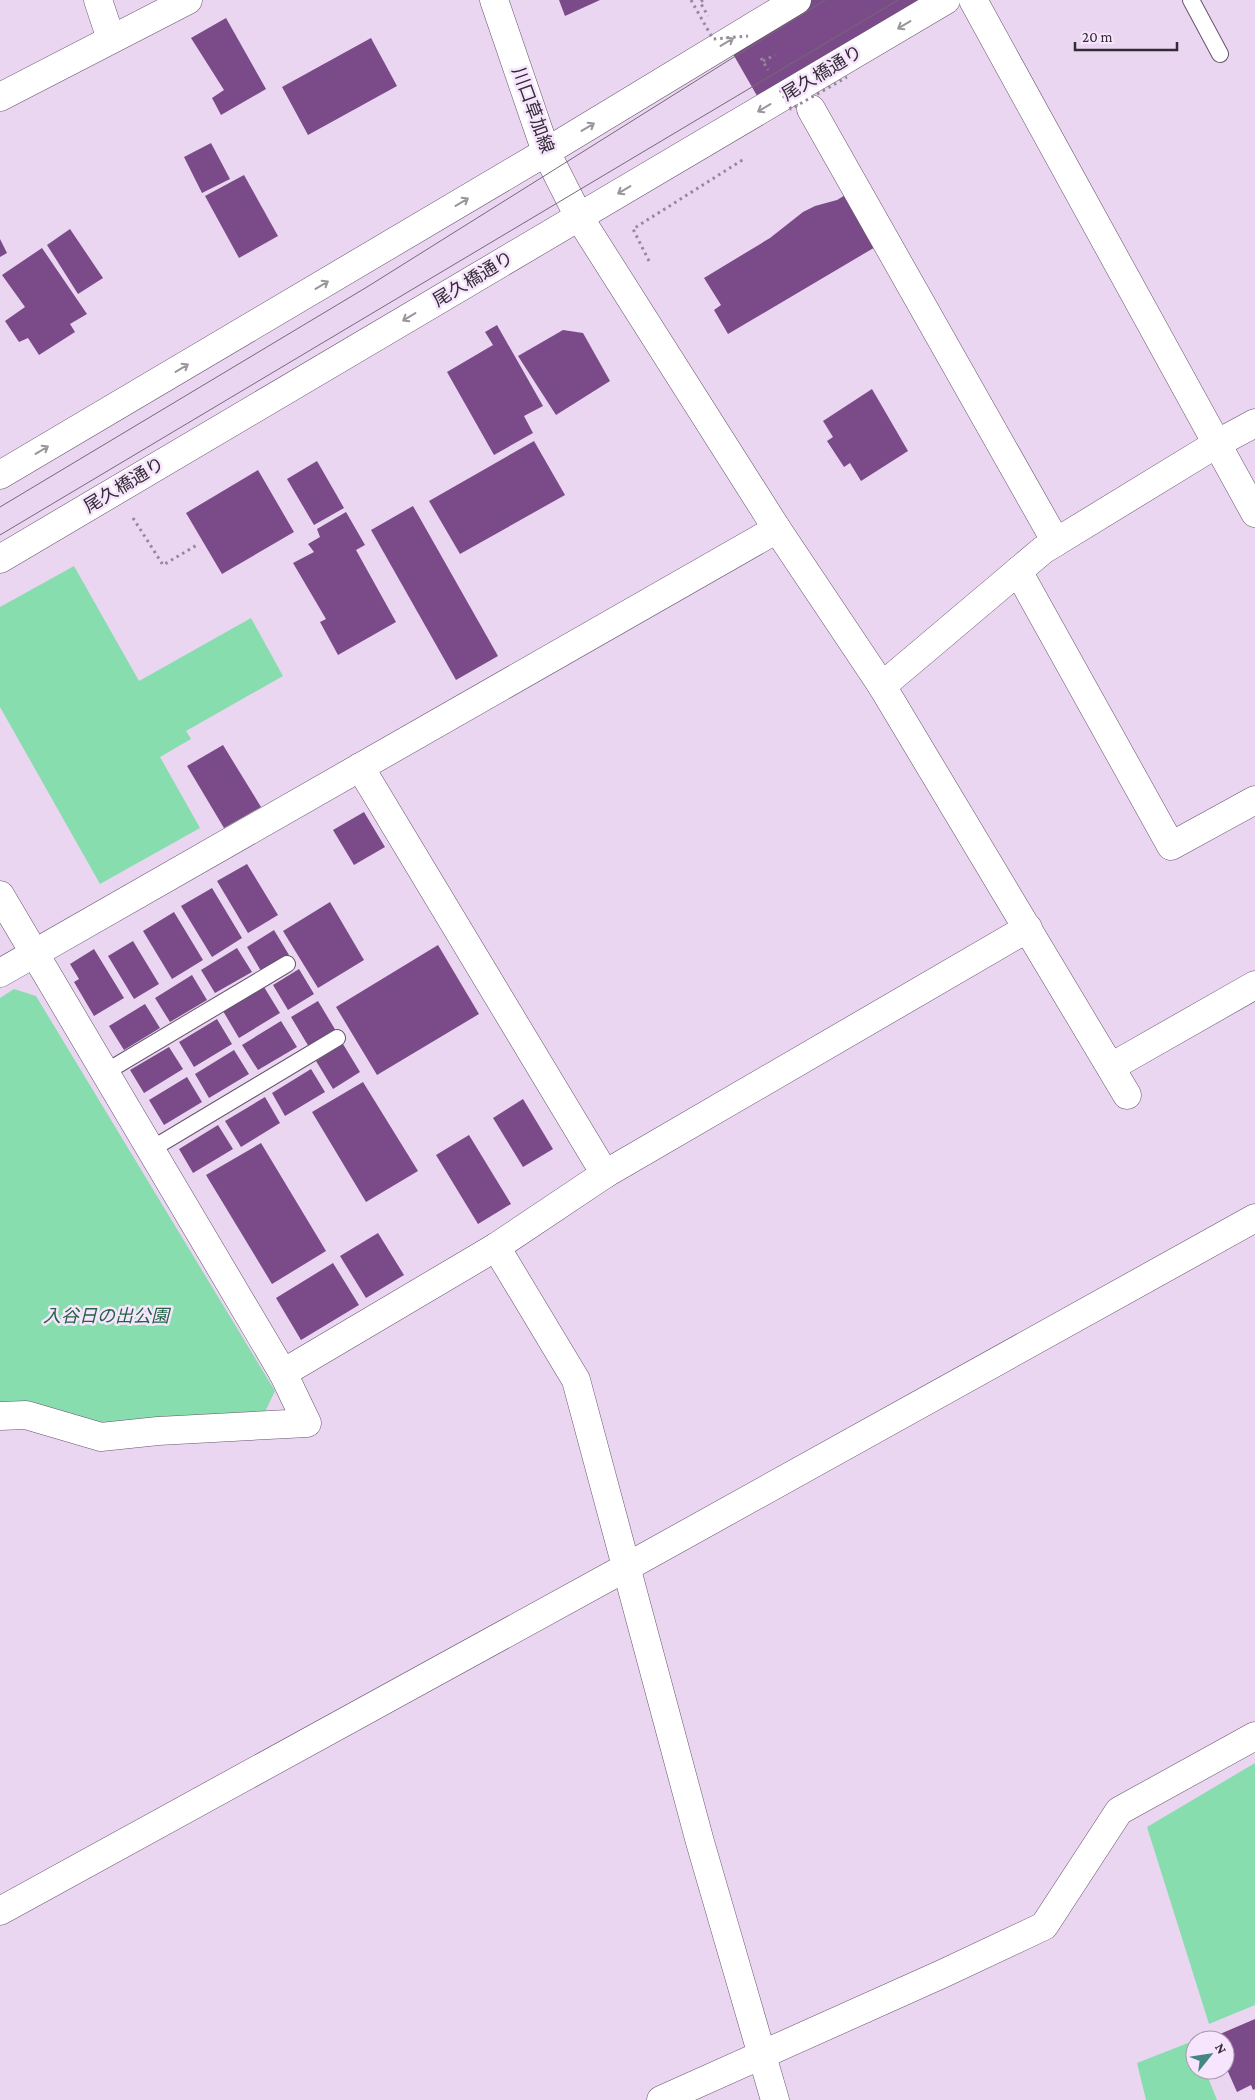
<svg xmlns="http://www.w3.org/2000/svg" width="1255" height="2100" viewBox="0 0 1255 2100" font-family="'Crimson Pro','Noto Sans JP',serif">
  <style>
    .green { fill: #87ddae }
    .building { fill: #7a4b88 }
    .lines { fill: none; stroke-linecap: round; stroke-linejoin: round }
    .lane-casing { stroke: #65536b; stroke-width: 18 }
    .street-casing { stroke: #65536b; stroke-width: 29 }
    .secondary-casing { stroke: #65536b; stroke-width: 29 }
    .primary-casing { stroke: #65536b; stroke-width: 29 }
    .path { stroke: #96879a; stroke-width: 3; stroke-dasharray: 2.5 4; stroke-linecap: butt }
    .lane { stroke: #fff; stroke-width: 16 }
    .street { stroke: #fff; stroke-width: 28 }
    .secondary { stroke: #fff; stroke-width: 28 }
    .primary { stroke: #fff; stroke-width: 28 }
    .tram { stroke: #766979; stroke-width: 1 }
    .path-bridge { stroke: #96879a; stroke-width: 3; stroke-dasharray: 2.5 4; stroke-linecap: butt }
    .oneway { stroke: #99959a }
    .labels { text-anchor: middle; dominant-baseline: central; stroke-width: 5; stroke-linejoin: round; paint-order: stroke }
    .street-label { font-size: 18px; fill: #332b35; stroke: #f6e5fc }
    .park-label { font-size: 18px; font-style: italic; fill: #226344; stroke: #f6e5fc }
  </style>
  <rect width="100%" height="100%" fill="#ebd6f2"/>
  <g class="green">
    <path d="M74,566L139,681L251,618L283,676L186,731L191,739L160,757L200,828L100,884L0,707V607Z"/>
    <path d="M14,989L36,996L275,1391L264,1414L110,1426L0,1405V998Z"/>
    <path d="M1255,1763V2005L1209,2024L1147,1827Z"/>
    <path d="M1193,2041L1195,2045V2070H1205L1217,2100H1146L1137,2063Z"/>
  </g>
  <g class="building">
    <path d="M559,0H600L565,16Z"/>
    <path d="M807,0H932L760,101L729,47Z"/>
    <path d="M226,18L266,89L221,115L212,98L224,90L191,38Z"/>
    <path d="M371,38L397,86L308,135L282,87Z"/>
    <path d="M211,143L230,179L202,193L184,157Z"/>
    <path d="M244,175L278,236L239,258L205,196Z"/>
    <path d="M847,194L877,246L728,334L714,310L721,305L704,278L770,238L803,212L815,206L837,200Z"/>
    <path d="M70,229L103,278L78,294L47,245Z"/>
    <path d="M0,239L7,253L0,257Z"/>
    <path d="M42,248L87,314L70,324L75,332L39,355L28,338L19,342L5,321L25,307L2,275Z"/>
    <path d="M497,325L543,406L524,416L533,433L494,455L447,372L493,345L485,332Z"/>
    <path d="M563,330L583,333L610,381L556,415L518,356Z"/>
    <path d="M872,389L908,451L861,481L850,463L844,467L827,441L833,437L823,421Z"/>
    <path d="M534,441L565,495L460,554L429,501Z"/>
    <path d="M317,461L344,508L314,525L287,479Z"/>
    <path d="M258,470L294,532L222,574L186,513Z"/>
    <path d="M413,506L498,656L456,680L371,530Z"/>
    <path d="M346,512L365,545L356,550L396,622L338,655L320,622L326,619L293,563L314,552L308,544L320,537L317,529Z"/>
    <path d="M223,745L261,807L224,828L187,766Z"/>
    <path d="M364,812L385,847L354,865L333,830Z"/>
    <path d="M247,864L278,915L248,933L217,881Z"/>
    <path d="M212,888L242,938L212,957L181,906Z"/>
    <path d="M330,902L364,960L318,988L283,931Z"/>
    <path d="M174,912L203,960L172,979L143,931Z"/>
    <path d="M274,930L289,955L261,971L247,947Z"/>
    <path d="M133,941L159,984L134,999L108,956Z"/>
    <path d="M438,945L479,1014L377,1075L336,1007Z"/>
    <path d="M237,948L252,972L215,993L201,970Z"/>
    <path d="M94,949L124,998L94,1016L74,982L79,979L70,964Z"/>
    <path d="M299,969L314,994L288,1010L273,985Z"/>
    <path d="M192,975L207,1000L170,1022L155,998Z"/>
    <path d="M264,987L280,1013L239,1038L223,1011Z"/>
    <path d="M318,1001L336,1031L309,1047L291,1017Z"/>
    <path d="M145,1004L160,1028L124,1050L109,1026Z"/>
    <path d="M217,1019L232,1044L194,1067L179,1042Z"/>
    <path d="M281,1021L297,1047L258,1070L242,1045Z"/>
    <path d="M343,1044L360,1072L333,1089L316,1061Z"/>
    <path d="M169,1047L183,1069L144,1093L130,1070Z"/>
    <path d="M234,1050L249,1074L209,1098L195,1074Z"/>
    <path d="M311,1069L325,1092L285,1116L272,1093Z"/>
    <path d="M187,1077L202,1102L164,1125L149,1100Z"/>
    <path d="M363,1082L418,1171L366,1202L312,1112Z"/>
    <path d="M265,1097L280,1123L241,1147L225,1121Z"/>
    <path d="M523,1099L553,1149L523,1167L493,1118Z"/>
    <path d="M218,1125L233,1149L193,1173L179,1149Z"/>
    <path d="M469,1135L511,1204L478,1224L436,1155Z"/>
    <path d="M261,1143L326,1251L272,1284L206,1175Z"/>
    <path d="M378,1233L404,1275L366,1298L340,1256Z"/>
    <path d="M333,1263L359,1305L301,1340L276,1298Z"/>
    <path d="M1255,2019V2089L1253,2090L1251,2085L1237,2092L1225,2065V2040H1214L1213,2037Z"/>
  </g>
  <g class="lines">
    <g class="lane-casing">
      <g id="lane">
        <path d="M1191,0L1220,54"/>
        <path d="M104,1073L287,964"/>
        <path d="M150,1150L337,1038"/>
      </g>
    </g>
    <g class="street-casing">
      <g id="street">
        <path d="M98,0L111,39"/>
        <path d="M973,0L1255,513"/>
        <path d="M0,97L188,0"/>
        <path d="M811,109L1056,542"/>
        <path d="M1018,571L1171,846L1255,800"/>
        <path d="M882,686L1043,550L1218,443L1255,423"/>
        <path d="M360,767L605,1174"/>
        <path d="M0,895L283,1373L307,1423L158,1431L101,1437L26,1415L0,1416"/>
        <path d="M0,973L777,529"/>
        <path d="M1111,1067L1255,985"/>
        <path d="M496,1247L576,1380L700,1842L775,2100"/>
        <path d="M283,1373L496,1247L605,1174L1028,928"/>
        <path d="M0,1911L625,1568L1255,1218"/>
        <path d="M661,2100L942,1974L1044,1926L1119,1811L1255,1736"/>
      </g>
    </g>
    <g class="secondary-casing">
      <path id="secondary" d="M494,0L546,152L579,217L777,529L882,686L1127,1095"/>
    </g>
    <g class="primary-casing">
      <g id="primary">
        <path d="M0,475L546,152L797,0"/>
        <path d="M0,559L946,0"/>
      </g>
    </g>
    <g class="path">
      <path d="M703,0L700,2L708,16"/>
      <path d="M761,58L768,70"/>
      <path d="M763,61L775,55"/>
      <path d="M649,261L633,229L744,159"/>
      <path d="M133,518L163,565L197,545"/>
    </g>
    <use href="#lane" class="lane"/>
    <use href="#street" class="street"/>
    <use href="#secondary" class="secondary"/>
    <use href="#primary" class="primary"/>
    <g class="tram">
      <path d="M0,507L367,287L825,0"/>
      <path d="M0,535L898,0"/>
    </g>
    <g class="path-bridge">
      <path d="M691,0L713,39L748,36"/>
      <path d="M780,90L791,109L847,77"/>
    </g>
  </g>
  <defs><path id="oneway-shaft" d="M-6 0H5M1.5-3L5.5 0L1.5 3" fill="none" stroke-width="1.6" stroke-linecap="round" stroke-linejoin="round" transform="scale(1.25)"/></defs>
  <g class="oneway">
    <use href="#oneway-shaft" transform="translate(904 25) rotate(149)"/>
    <use href="#oneway-shaft" transform="translate(727 42) rotate(-31)"/>
    <use href="#oneway-shaft" transform="translate(764 108) rotate(149)"/>
    <use href="#oneway-shaft" transform="translate(588 127) rotate(-31)"/>
    <use href="#oneway-shaft" transform="translate(624 190) rotate(149)"/>
    <use href="#oneway-shaft" transform="translate(462 202) rotate(-31)"/>
    <use href="#oneway-shaft" transform="translate(322 285) rotate(-31)"/>
    <use href="#oneway-shaft" transform="translate(409 317) rotate(149)"/>
    <use href="#oneway-shaft" transform="translate(182 368) rotate(-31)"/>
    <use href="#oneway-shaft" transform="translate(42 450) rotate(-31)"/>
  </g>
  <g class="labels">
    <g class="street-label">
      <text transform="translate(822 73) rotate(-31)">尾久橋通り</text>
      <text transform="translate(533 110) rotate(70)">川口草加線</text>
      <text transform="translate(473 279) rotate(-31)">尾久橋通り</text>
      <text transform="translate(124 485) rotate(-31)">尾久橋通り</text>
    </g>
    <g class="park-label">
      <text x="106" y="1316">入谷日の出公園</text>
    </g>
  </g>
  <g transform="translate(1210 2055) rotate(60)"><circle r="24" fill="#f6e5fc" stroke="#a89bac"/>
  <path d="M0-4L9 19L0 12L-9 19Z" fill="#428881"/>
  <text y="-8" font-size="14" font-weight="bold" text-anchor="middle" fill="#332b35">N</text>
  </g>
  <path d="M1075 42v8h102v-8" fill="none" stroke="#332b35" stroke-width="2.5"/>
  <text x="1082" y="42" font-size="15" fill="#332b35" stroke="#f6e5fc" stroke-width="4" paint-order="stroke">20 m</text>
</svg>
